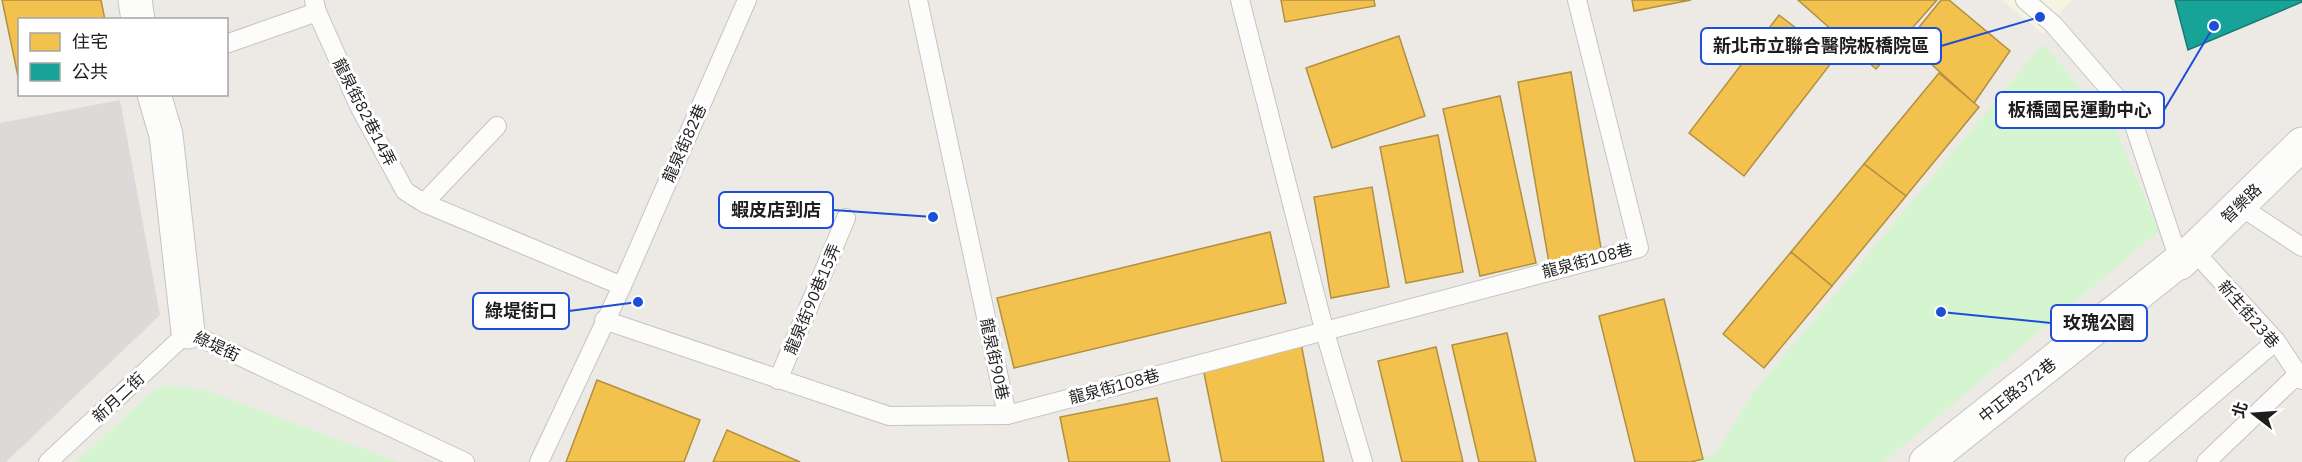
<svg xmlns="http://www.w3.org/2000/svg" width="2302" height="462" viewBox="0 0 2302 462" font-family="'IBM Plex Sans','Noto Sans TC',sans-serif">
  <style>
    .education { fill: #f7f3e1 }
    .religious { fill: #dbdad8 }
    .park { fill: #d4f5cf }
    .homes { fill: #f2c14e; stroke: #b29040; stroke-width: 1.5 }
    .public { fill: #17a398; stroke: #197b73; stroke-width: 1.5 }
    .lines { fill: none; stroke-linecap: round; stroke-linejoin: round }
    .lane-casing { stroke: #c5c4c2; stroke-width: 20 }
    .street-casing { stroke: #c5c4c2; stroke-width: 35 }
    .lane { stroke: #fcfcfb; stroke-width: 18 }
    .street { stroke: #fcfcfb; stroke-width: 33 }
    .labels { text-anchor: middle; dominant-baseline: central; stroke-width: 6; stroke-linejoin: round; paint-order: stroke }
    .street-label { font-size: 16px; fill: #1e1e1e; stroke: #fff }
    .leader { fill: none; stroke: #1d4ed8; stroke-width: 2 }
    .callout-dot { fill: #1d4ed8; stroke: #fff; stroke-width: 2 }
    .callout { fill: #fff; stroke: #1d4ed8; stroke-width: 2 }
    .callout-label { font-size: 18px; text-anchor: middle; font-weight: bold; fill: #1e1e1e }
  </style>
  <rect width="100%" height="100%" fill="#edeae6"/>
  <path class="education" d="M2002,0H2071L2043,34Z"/>
  <path class="religious" d="M120,100L160,315L6,462H0V123Z"/>
  <g class="park">
    <path d="M2043,44L2115,128L2159,231L1884,462H1679L1715,454L1753,393Z"/>
    <path d="M168,385L208,391L398,462H76L154,390Z"/>
  </g>
  <g class="homes">
    <path d="M2,0H101L105,20H20V86Z"/>
    <path d="M1281,0H1374L1375,6L1285,22Z"/>
    <path d="M1632,0H1691L1634,11Z"/>
    <path d="M1798,0H1937L1876,69Z"/>
    <path d="M1941,0H1949L2010,51L1974,103L1907,42Z"/>
    <path d="M1779,15L1835,58L1744,176L1689,133Z"/>
    <path d="M1399,36L1425,116L1332,148L1306,68Z"/>
    <path d="M1571,72L1602,254L1549,263L1518,82Z"/>
    <path d="M1939,73L1979,107L1906,196L1864,164Z"/>
    <path d="M1500,96L1536,263L1480,276L1443,109Z"/>
    <path d="M1438,135L1463,272L1406,283L1380,147Z"/>
    <path d="M1864,164L1906,196L1832,286L1791,252Z"/>
    <path d="M1372,187L1389,287L1331,298L1314,197Z"/>
    <path d="M1270,232L1286,303L1014,368L997,298Z"/>
    <path d="M1791,252L1832,286L1764,368L1723,334Z"/>
    <path d="M1664,299L1703,459L1691,462H1635L1599,316Z"/>
    <path d="M1507,333L1536,462H1479L1452,345Z"/>
    <path d="M1301,343L1324,462H1222L1202,363Z"/>
    <path d="M1436,347L1463,462H1402L1378,361Z"/>
    <path d="M597,380L700,420L684,462H566Z"/>
    <path d="M1157,398L1170,462H1069L1060,417Z"/>
    <path d="M727,430L800,462H713Z"/>
  </g>
  <path class="public" d="M2175,0H2302V2L2188,50Z"/>
  <g class="lines">
    <g class="lane-casing">
      <g id="lane">
        <path d="M314,0L317,12L359,106L405,191L424,203L622,286"/>
        <path d="M1240,0L1324,329L1363,462"/>
        <path d="M2025,0L2053,24L2130,113L2180,263"/>
        <path d="M226,44L317,12"/>
        <path d="M424,203L497,126"/>
        <path d="M2238,205L2302,247"/>
        <path d="M2193,250L2276,341L2302,380"/>
        <path d="M604,320L889,416L1007,415L918,0"/>
        <path d="M778,380L846,218"/>
        <path d="M1007,415L1639,248L1577,0"/>
        <path d="M48,462L188,332L465,462"/>
        <path d="M539,462L622,286L747,0"/>
        <path d="M2134,462L2276,341"/>
        <path d="M2206,462L2297,375"/>
      </g>
    </g>
    <g class="street-casing">
      <g id="street">
        <path d="M135,0L138,20"/>
        <path d="M154,94L166,135L188,332"/>
        <path d="M2180,263L2302,144"/>
        <path d="M1926,462L2193,250"/>
      </g>
    </g>
    <use href="#lane" class="lane"/>
    <use href="#street" class="street"/>
  </g>
  <g class="labels">
    <g class="street-label">
      <text transform="translate(365 112) rotate(63)">龍泉街82巷14弄</text>
      <text transform="translate(684 143) rotate(-66)">龍泉街82巷</text>
      <text transform="translate(2241 203) rotate(-44)">智樂路</text>
      <text transform="translate(1587 260) rotate(-15)">龍泉街108巷</text>
      <text transform="translate(812 299) rotate(-67)">龍泉街90巷15弄</text>
      <text transform="translate(2249 314) rotate(49)">新生街23巷</text>
      <text transform="translate(217 346) rotate(25)">綠堤街</text>
      <text transform="translate(995 359) rotate(78)">龍泉街90巷</text>
      <text transform="translate(1114 386) rotate(-15)">龍泉街108巷</text>
      <text transform="translate(2017 390) rotate(-38)">中正路372巷</text>
      <text transform="translate(118 397) rotate(-43)">新月二街</text>
    </g>
  </g>
  <path class="leader" d="M2040 17L1941 46M2214 26L2164 110M933 217L833 210M638 302L569 311M1941 312L2051 323"/>
  <g class="callout-dot">
    <circle cx="2040" cy="17" r="6"/>
    <circle cx="2214" cy="26" r="6"/>
    <circle cx="933" cy="217" r="6"/>
    <circle cx="638" cy="302" r="6"/>
    <circle cx="1941" cy="312" r="6"/>
  </g>
  <g class="callout">
    <rect x="1701" y="28" width="240" height="36" rx="6"/>
    <rect x="1996" y="92" width="168" height="36" rx="6"/>
    <rect x="719" y="192" width="114" height="36" rx="6"/>
    <rect x="473" y="293" width="96" height="36" rx="6"/>
    <rect x="2051" y="305" width="96" height="36" rx="6"/>
  </g>
  <g class="callout-label">
    <text x="1821" y="52">新北市立聯合醫院板橋院區</text>
    <text x="2080" y="116">板橋國民運動中心</text>
    <text x="776" y="216">蝦皮店到店</text>
    <text x="521" y="317">綠堤街口</text>
    <text x="2099" y="329">玫瑰公園</text>
  </g>
  <rect x="18" y="18" width="210" height="78" fill="#ffffff" stroke="#a5a5a5" stroke-width="1.5"/>
  <rect x="30" y="33" width="30" height="18" fill="#f2c14e" stroke="#a5a5a5" stroke-width="1.5"/>
  <text x="72" y="48" font-size="18" fill="#1e1e1e">住宅</text>
  <rect x="30" y="63" width="30" height="18" fill="#17a398" stroke="#a5a5a5" stroke-width="1.5"/>
  <text x="72" y="78" font-size="18" fill="#1e1e1e">公共</text>
  <g transform="translate(2254 414) rotate(287)" stroke="#ffffff" stroke-width="4.5" paint-order="stroke">
  <path d="M0-4.5L10 22L0 15L-10 22Z" fill="#1e1e1e"/>
  <text y="-9" font-size="16" font-weight="bold" text-anchor="middle" fill="#1e1e1e">北</text>
  </g>
</svg>
